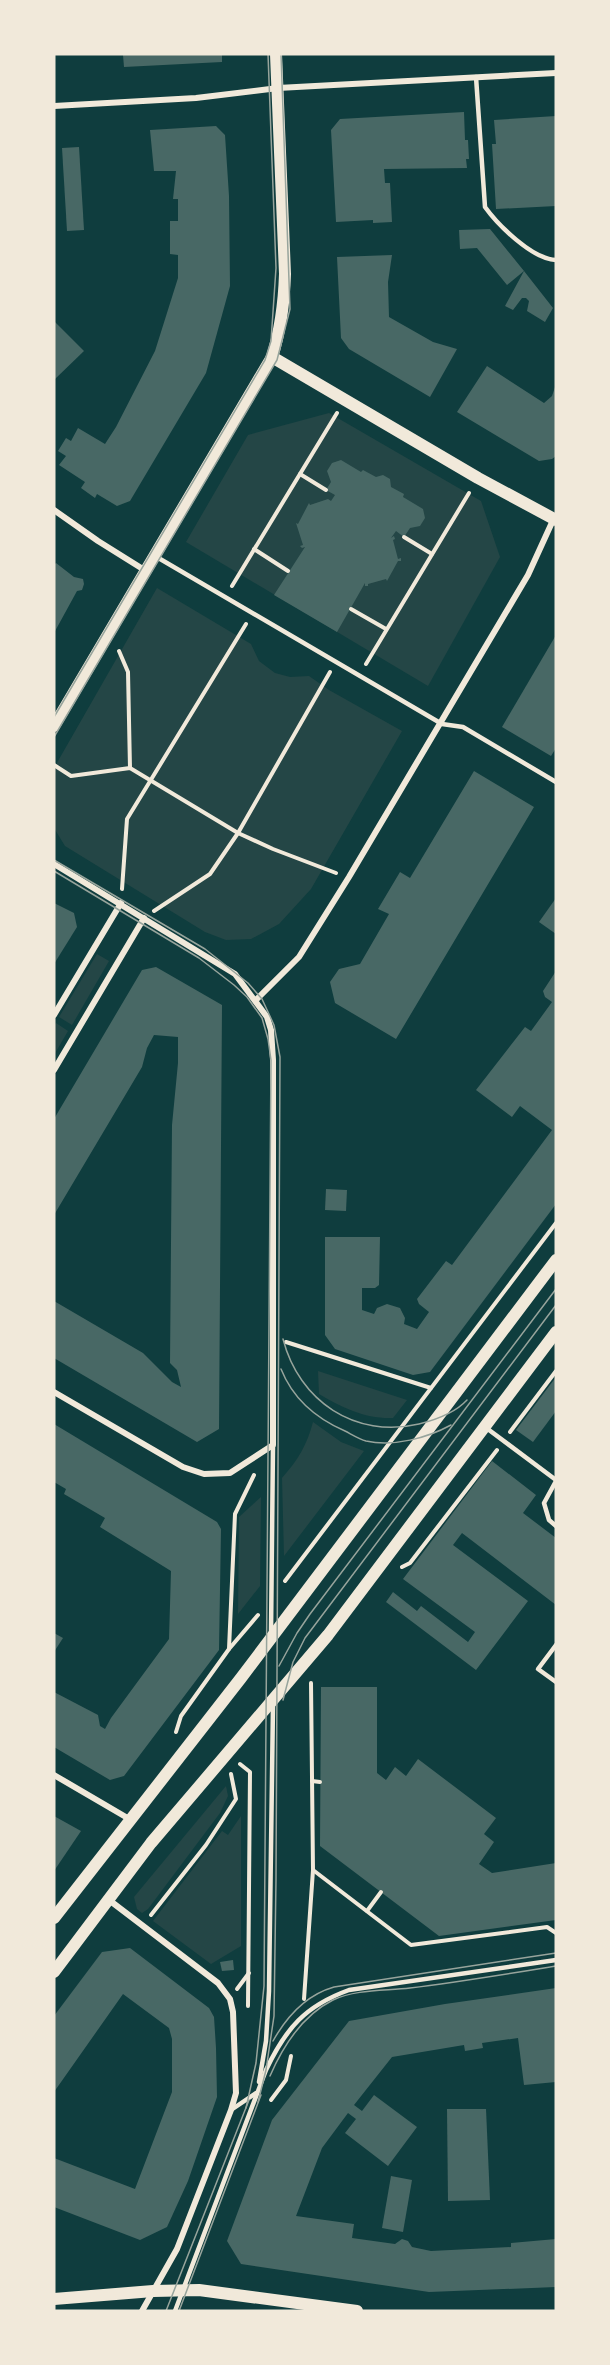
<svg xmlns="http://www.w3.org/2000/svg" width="610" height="2365" viewBox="0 0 610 2365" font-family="Barlow,sans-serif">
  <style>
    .green { fill: #244646 }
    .building { fill: #486865 }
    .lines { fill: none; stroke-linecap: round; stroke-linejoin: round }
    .path { stroke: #f1e9da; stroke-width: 4 }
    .service { stroke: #f1e9da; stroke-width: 4.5 }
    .minor { stroke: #f1e9da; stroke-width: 6 }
    .secondary { stroke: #f1e9da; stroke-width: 12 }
    .tram { stroke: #97a49c; stroke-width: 1.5 }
  </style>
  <rect width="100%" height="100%" fill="#0f3d3e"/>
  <g class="green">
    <path d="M329,413L481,501L500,557L428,686L186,542L248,435Z"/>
    <path d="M157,588L251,644L259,661L275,673L290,677L309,676L329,690L402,731L311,889L279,924L251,939L226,940L205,932L65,846L54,828V768Z"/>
    <path d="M97,954L109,961L72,1025L59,1017Z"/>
    <path d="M56,1023L68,1031L54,1055V1026Z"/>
    <path d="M318,1371L407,1400L393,1418C365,1419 343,1408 319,1394Z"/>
    <path d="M313,1422L341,1442L364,1451L284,1556L282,1478C298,1460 307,1445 313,1422Z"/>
    <path d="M261,1497L260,1586L238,1614L239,1517Z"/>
    <path d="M226,1786L228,1796L220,1813L148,1909L142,1913L137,1909L134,1897Z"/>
    <path d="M241,1816V1946L211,1964L153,1921L222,1831L228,1835Z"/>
  </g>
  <g class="building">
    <path d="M145,54H222V62L124,67L123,55Z"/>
    <path d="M464,112L465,140H468L469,159H466L467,168L384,169L385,183H390L392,222L373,223V220L336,222L331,130L340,119Z"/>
    <path d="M556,116V206L496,209L492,144H496L494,120Z"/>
    <path d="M216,126L225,135L229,196L230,286L206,373L130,501L117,506L97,494L95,498L81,488L85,482L59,465L66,456L58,451L66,438L71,441L78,428L105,444L116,427L155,351L178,278V255L170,254V221H178V199H173L176,171H154L150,130Z"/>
    <path d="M79,147L84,230L67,231L62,148Z"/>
    <path d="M490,229L524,271L507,285L477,248L460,249L459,230Z"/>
    <path d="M392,255L388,282L389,317L433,342L457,349L430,397L349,349L341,338L337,257Z"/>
    <path d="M524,271L553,308L545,322L527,311L529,301L526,298H522L513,310L505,306Z"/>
    <path d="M54,321L84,351L54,380Z"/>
    <path d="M487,366L544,403L552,396L556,384V456L552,459L539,461L457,412Z"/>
    <path d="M341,460L361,472L363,470L376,477L383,475L390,479L391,487L404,494L403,497L423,509L425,518L420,526L410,528L404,537L396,531L391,538L394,536L395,539L393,540L398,559L401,558V561H398L387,581L386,579L368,584V586H365V583L337,632L274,595L305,547L302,548L300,546L303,545L296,523L298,524L309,503L310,505L328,499L331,501L335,495L326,490L331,482L327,471L332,463Z"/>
    <path d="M56,563L74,577L83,579L84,584L82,590L77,591L54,633V565Z"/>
    <path d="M556,635V748L551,756L502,727Z"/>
    <path d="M474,771L534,807L396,1039L335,1003L330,982L339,969L360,964L389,914L378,909L400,872L410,878Z"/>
    <path d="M556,898V934L539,922Z"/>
    <path d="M54,903L74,913L77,927L54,964Z"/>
    <path d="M156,967L222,1005L219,1429L197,1442L54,1358V1301L143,1353L172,1382L181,1387L177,1370L170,1363L172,1125L178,1063V1037L154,1035L147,1048L142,1067L54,1215V1119L142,970Z"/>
    <path d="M556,971V1204L430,1372L413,1375L335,1349L325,1335V1237H380L379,1285L375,1288H362V1310L374,1314L377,1308L387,1304L400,1308L405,1318L404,1324L417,1329L429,1312L419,1304L417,1299L446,1261L452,1265L552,1130L520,1106L512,1117L476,1090L525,1027L531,1031L552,1002L545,997L543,991Z"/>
    <path d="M326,1189L347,1190L346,1211L325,1210Z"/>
    <path d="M556,1377V1411L533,1442L516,1430Z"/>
    <path d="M54,1424L217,1522L221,1529L219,1650L124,1776L110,1780L54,1747V1692L98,1715L100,1726L105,1729L111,1718L169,1639L171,1571L100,1527L105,1518L64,1494L66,1489L54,1482Z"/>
    <path d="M492,1461L536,1495L523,1513L556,1538V1605L462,1533L453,1545L528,1601L476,1670L386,1602L393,1592L417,1611L421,1606L468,1642L475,1632L403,1579Z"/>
    <path d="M54,1633L63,1638L54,1652Z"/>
    <path d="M321,1687H377V1773L386,1780L395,1767L406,1776L418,1759L496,1818L484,1834L494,1842L479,1864L492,1873L556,1863V1920L439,1936L320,1846Z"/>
    <path d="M54,1816L81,1831L54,1871Z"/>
    <path d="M130,1948L209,2008L214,2017L216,2048L217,2097L188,2181L167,2227L140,2240L54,2207V2158L135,2189L172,2092V2039L169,2028L123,1994L54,2092V2016L102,1952Z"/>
    <path d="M233,1960L234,1970L222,1971L220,1962Z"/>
    <path d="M556,1988V2082L524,2085L518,2038L482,2043L483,2048L465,2051L464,2045L392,2057L354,2105L362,2111L374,2095L417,2127L388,2166L345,2133L356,2119L348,2113L322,2148L296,2216L354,2224L352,2238L395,2244L402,2239L408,2241L412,2247L431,2251L511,2247V2243L556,2239V2287L429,2292L241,2264L227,2241L272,2120L349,2021L445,2004Z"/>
    <path d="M447,2109H486L490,2200L448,2201Z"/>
    <path d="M391,2176L412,2180L403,2232L382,2228Z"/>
  </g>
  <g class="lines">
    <g class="path">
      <path d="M300,474L326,490"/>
      <path d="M404,537L432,554"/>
      <path d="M254,549L288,571"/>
      <path d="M232,586L337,413"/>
      <path d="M351,609L386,629"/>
      <path d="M119,651L128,672L130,768"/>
      <path d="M366,664L469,493"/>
      <path d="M54,765L71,776L130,768L238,833L273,849L336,873"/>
      <path d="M122,889L127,819L246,624"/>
      <path d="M154,911L210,874L238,833L330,672"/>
      <path d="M286,1342L431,1388"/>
      <path d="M510,1432L556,1371"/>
      <path d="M402,1567L410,1563L497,1450"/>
      <path d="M285,1581L556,1223"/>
      <path d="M229,1649L258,1615"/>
      <path d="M176,1732L181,1716L229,1649L235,1514L254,1475"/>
      <path d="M240,1764L250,1772L248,2006"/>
      <path d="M312,1781L320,1782"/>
      <path d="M313,1870L411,1945L547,1927L556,1933"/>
      <path d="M367,1911L381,1892"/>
      <path d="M151,1915L206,1845L236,1799L231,1774"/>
      <path d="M237,1989L249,1973"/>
      <path d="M304,1999L313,1870L311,1683"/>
      <path d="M271,2100L286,2080L291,2056"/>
    </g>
    <g class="service">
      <path d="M476,77L485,207C498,225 532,259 556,260"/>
      <path d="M155,556L442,724L463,727L556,782"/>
      <path d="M485,1427L556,1480"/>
      <path d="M556,1481L544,1503L549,1520L556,1526"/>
      <path d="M271,1634L273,1445"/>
      <path d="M556,1645L538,1669L556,1682"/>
      <path d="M259,2082L266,2041L269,1991L273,1705"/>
      <path d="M231,2110L256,2093"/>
      <path d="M175,2311L266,2070C286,2028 305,2006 349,1990L556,1960"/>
    </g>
    <g class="minor">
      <path d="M54,106L196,98L278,88L556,73"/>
      <path d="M54,510L98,541L146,571"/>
      <path d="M54,864L235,974L267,1017L271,1030L273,1060V1445L230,1473L204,1474L183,1467L54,1392"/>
      <path d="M256,1000L299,957L349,877L528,575L554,518"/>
      <path d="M54,1015L121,903"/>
      <path d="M54,1070L144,918"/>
      <path d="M54,1775L131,1820"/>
      <path d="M109,1900L218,1983L230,1999L233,2012L236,2093L231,2110L177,2249L142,2311"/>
    </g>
    <g class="secondary">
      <path d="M272,357L478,478L556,520"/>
      <path d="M54,726L272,357C281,329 284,304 285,274L276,54"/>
      <path d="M54,1918L241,1678L556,1260"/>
      <path d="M54,1972L151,1843L328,1635L556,1332"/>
      <path d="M54,2299L153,2291L199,2290L357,2311"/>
    </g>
    <g class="tram">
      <path d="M54,717L265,360L271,341L276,268L268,54"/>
      <path d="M54,737L277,360L290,309L281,54"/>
      <path d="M54,860L205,949L248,983L262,999L274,1025L280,1057L276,1880L274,2016L266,2070L258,2102"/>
      <path d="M54,871L199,958L234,985L247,997L262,1018L268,1039L271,1060L264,1986L256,2063L246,2108"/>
      <path d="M283,1339C299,1401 355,1439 419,1424C435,1420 455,1413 467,1400"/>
      <path d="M281,1369C293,1399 315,1418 345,1431C351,1434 359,1439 366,1441C394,1447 427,1438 451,1425"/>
      <path d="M279,1666L297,1633L310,1614L556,1289"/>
      <path d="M283,1700L293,1662L305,1638L556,1305"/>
      <path d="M273,2041C287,2016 306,1995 334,1987L556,1953"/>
      <path d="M270,2076C283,2046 303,2015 333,2000C356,1989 386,1991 410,1988C459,1982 507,1974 556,1966"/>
      <path d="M166,2311L249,2100"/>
      <path d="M179,2311L261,2095"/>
    </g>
  </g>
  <rect width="610" height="2365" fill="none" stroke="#f1e9da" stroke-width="111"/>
</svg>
